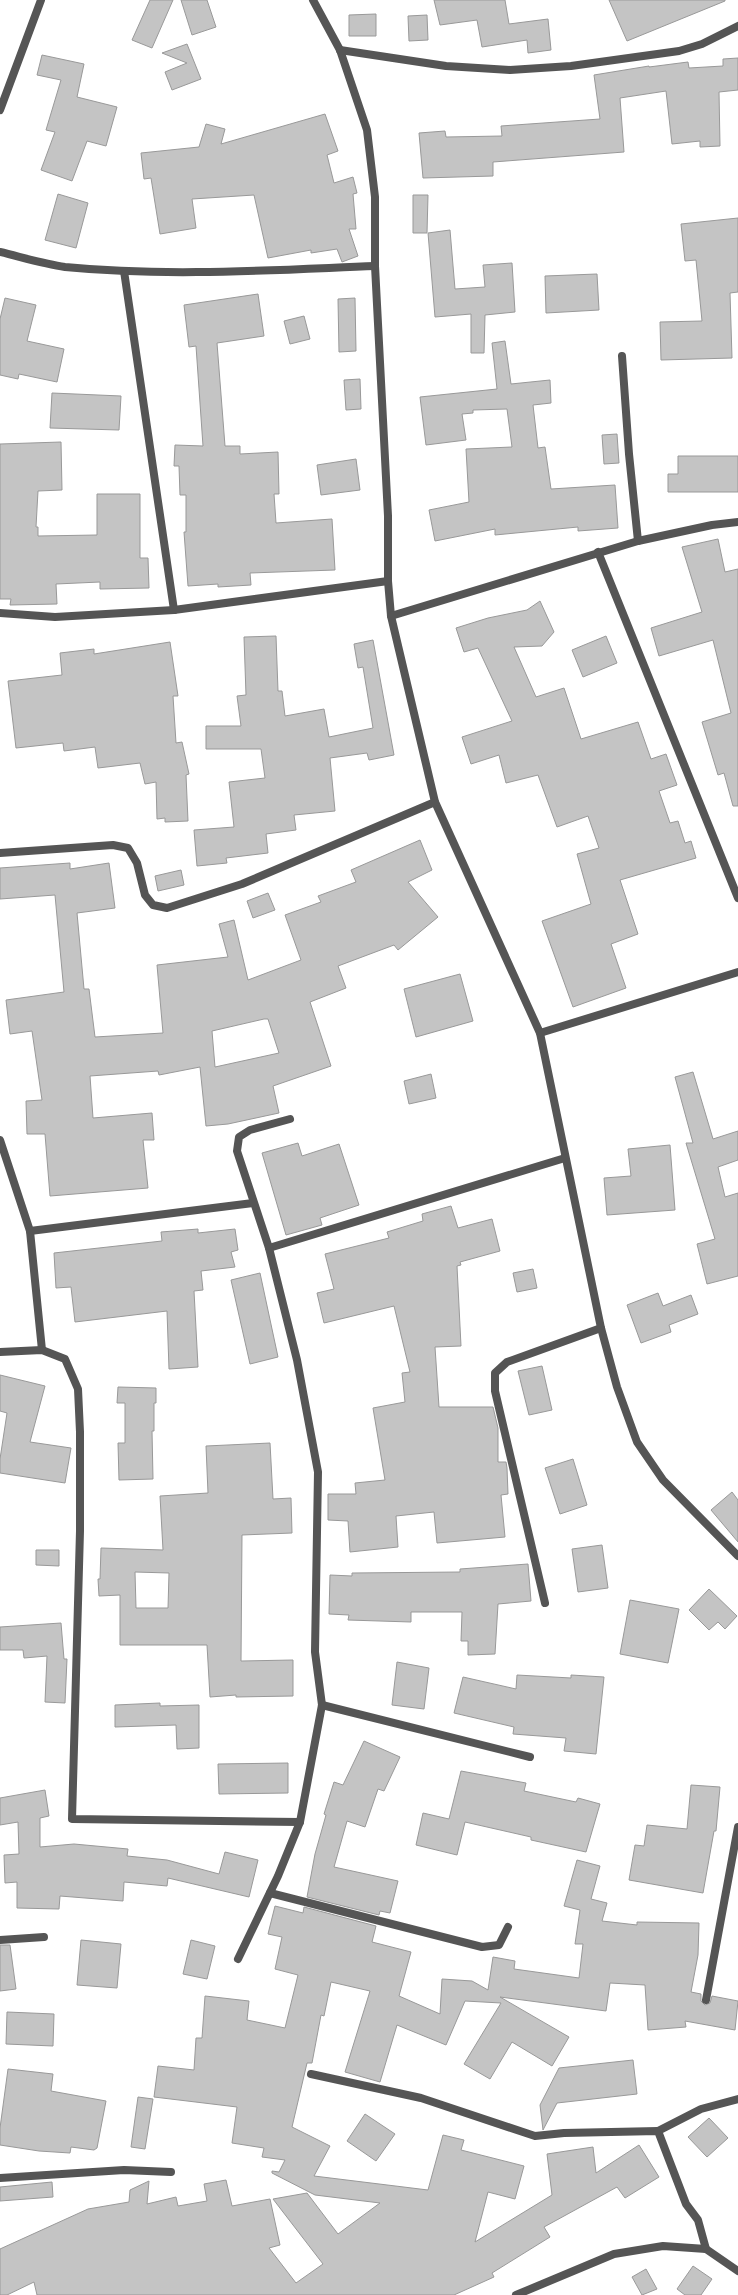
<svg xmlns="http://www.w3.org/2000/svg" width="738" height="2295" viewBox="0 0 738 2295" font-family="'Exo 2',sans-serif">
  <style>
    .building { fill: #c4c4c4; stroke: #999; fill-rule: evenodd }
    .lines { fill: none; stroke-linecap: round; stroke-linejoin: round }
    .minor { stroke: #555; stroke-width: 8 }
  </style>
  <rect width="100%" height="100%" fill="#fff"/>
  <g class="building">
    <path d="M150,0H173L152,48L132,40Z"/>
    <path d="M181,0H207L216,27L192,35Z"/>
    <path d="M434,0H505L509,24L548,19L551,50L528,53L527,40L482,47L477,20L440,25Z"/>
    <path d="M609,0H725V1L627,41Z"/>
    <path d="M376,14V36H349V15Z"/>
    <path d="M427,15L428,40L409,41L408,16Z"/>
    <path d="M187,44L201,79L172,90L165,72L187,63L162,53Z"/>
    <path d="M42,55L84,64L77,97L117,107L106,146L87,141L72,181L41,170L55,132L46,130L61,80L37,75Z"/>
    <path d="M738,58V90L719,92L720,146L700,147V141L672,144L666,91L620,98L624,152L493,162V176L423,178L419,133L445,131L446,137L502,136L501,126L600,119L594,75L649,66V67L688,62L689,68L723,66V59Z"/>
    <path d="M325,114L338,151L327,155L334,183L353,177L357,193L353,194L356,229H349L358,256L342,262L337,249L311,253V250L268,258L254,195L192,199L196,228L160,234L151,178L144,179L141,153L199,147L206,124L225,129L221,144Z"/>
    <path d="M58,194L88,203L76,248L45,240Z"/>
    <path d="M413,195H428L427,233H413Z"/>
    <path d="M738,218V292L730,293L732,358L661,360L660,322L702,321L696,260L685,261L681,224Z"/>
    <path d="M450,230L455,289L485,287L483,265L512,263L515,312L485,315L484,353H471V314L435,317L428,233Z"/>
    <path d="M597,274L599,310L546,313L545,276Z"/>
    <path d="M258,294L264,336L217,343L225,446H240V454L278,452L279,494H274L276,523L332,519L335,570L250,573L251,585L218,587V584L188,586L184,532H186V495H180L179,466H174L175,445L203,446L196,346L189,347L184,305Z"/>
    <path d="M5,298L36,305L27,341L64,349L57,382L19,374L18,379L0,375V319Z"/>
    <path d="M355,298L356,351L339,352L338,299Z"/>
    <path d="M304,316L310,339L290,344L284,321Z"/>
    <path d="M505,341L511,384L550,380L551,403L533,405L538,448L545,447L551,489L615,485L618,528L578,531V527L495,535V529L435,541L429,510L469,502L466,449L512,447L507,409L473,410V413L462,414L466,440L426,445L420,397L497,389L492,343Z"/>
    <path d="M360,379L361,409L346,410L344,380Z"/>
    <path d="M52,393L121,396L119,430L50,428Z"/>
    <path d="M617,434L619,463L604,464L602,435Z"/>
    <path d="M61,442L62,490L38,491L36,527H38V536L97,535V494H140V558H148L149,588L100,589V582L56,584L57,604L10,605L11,599H0V444Z"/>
    <path d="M678,456H738V492H668V474H678Z"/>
    <path d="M356,459L360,490L321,495L317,465Z"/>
    <path d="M718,539L725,572L738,569V806H733L724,773L718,775L702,722L731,713L713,640L659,656L651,628L702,612L682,547Z"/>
    <path d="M540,601L554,632L542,646L514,647L536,697L564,688L581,739L638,722L651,759L666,754L677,785L659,791L670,823L678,821L685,843L691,841L696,858L620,880L638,934L611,944L626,988L573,1007L542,921L591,904L577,854L599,848L588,816L557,827L538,775L506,783L499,755L471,764L462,737L512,721L478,648L464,652L456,628L488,618L527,610Z"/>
    <path d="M276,636L278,691H282L285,716L324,709L329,737L373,728L363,667L358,668L354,644L373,640L394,755L369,760L367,753L330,758L335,811L294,815L296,830L266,834L268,853L226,858L227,863L197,866L194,830L234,827L229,782L265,778L261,749H206V726H241L237,696L246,695L244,637Z"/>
    <path d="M606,636L617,663L583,677L572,650Z"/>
    <path d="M170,642L178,696H173L176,743L182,742L189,774L186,775L188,821L165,822V818L157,819L156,782L145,784L140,763L98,768L95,747L64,751L63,743L16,748L8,681L62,675L60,653L94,649V654Z"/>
    <path d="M420,840L432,870L408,882L438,917L398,950L394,945L338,966L346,988L310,1002L331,1066L273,1086L279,1113L228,1124L206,1126L200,1067L159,1075L158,1071L90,1076L93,1118L152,1113L154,1140H143L148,1188L50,1196L45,1134H27L26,1101L42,1100L32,1031L10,1034L6,1000L64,992L55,895L0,899V868L70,863V869L109,863L115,908L77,913L84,989H89L95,1037L163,1033L157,965L228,957L219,924L234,920L248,980L301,960L285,915L321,902L318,896L356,882L351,870ZM264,1019H268L279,1053L215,1067L212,1031Z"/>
    <path d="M181,870L184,885L158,891L155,876Z"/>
    <path d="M268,893L275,910L253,918L247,901Z"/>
    <path d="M460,974L473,1021L416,1037L404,989Z"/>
    <path d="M693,1072L713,1139L738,1131V1160L718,1167L725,1197L738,1193V1276L707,1284L697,1244L715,1239L686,1143H693L675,1077Z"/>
    <path d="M431,1074L436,1098L409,1104L404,1081Z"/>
    <path d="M298,1143L302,1156L339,1144L359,1205L320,1218L322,1225L286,1235L262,1153Z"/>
    <path d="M670,1145L675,1210L607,1215L604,1178L631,1176L628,1149Z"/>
    <path d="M451,1206L458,1228L492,1219L500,1251L460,1262L461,1265L457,1266L461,1346L435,1347L439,1407H493L498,1428V1462H506L507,1468L508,1494L501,1495L505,1537L437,1543L434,1512L396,1516L398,1547L350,1552L348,1521L328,1520V1494H356L355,1483L385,1480L373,1408L405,1402L402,1373L410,1372L394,1306L324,1323L317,1293L334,1289L325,1254L389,1238L387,1232L423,1221L422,1214Z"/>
    <path d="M198,1229V1233L235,1229L238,1250L231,1252L235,1267L201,1271L203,1290L194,1291L198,1367L169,1369L167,1311L75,1322L71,1287L56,1288L54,1253L162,1241L161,1232Z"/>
    <path d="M533,1269L537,1288L517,1292L513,1273Z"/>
    <path d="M260,1273L278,1357L250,1364L231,1280Z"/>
    <path d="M658,1293L663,1306L691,1295L698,1314L669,1325L671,1332L641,1343L627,1305Z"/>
    <path d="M542,1366L552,1410L529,1415L518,1371Z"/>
    <path d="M0,1375L45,1386L30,1442L71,1448L65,1483L0,1473V1459L7,1413L0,1411Z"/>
    <path d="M118,1387L156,1388V1403H154V1431H152L153,1479L119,1480L118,1443H125V1403H117Z"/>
    <path d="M270,1443L273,1499L291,1498L292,1533L242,1535L241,1661L293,1660V1696L236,1697V1695L210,1697L207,1645H120V1595L99,1596L98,1579H100L101,1548L163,1550L160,1496L208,1493L206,1446ZM135,1572L169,1573L168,1608H136Z"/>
    <path d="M573,1459L587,1505L560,1514L545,1468Z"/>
    <path d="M732,1492L738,1500V1542L711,1510Z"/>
    <path d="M602,1545L608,1588L578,1592L572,1549Z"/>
    <path d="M36,1550H59V1566L36,1565Z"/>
    <path d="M528,1564L531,1601L498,1604L495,1654L468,1655V1641H461L462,1612H411V1622L348,1620L349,1615L329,1614L330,1575L352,1576V1573L460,1572V1569Z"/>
    <path d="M709,1589L737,1616L725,1629L718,1622L709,1630L689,1610Z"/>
    <path d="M630,1600L679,1609L668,1663L620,1654Z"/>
    <path d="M61,1623L64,1659H67L65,1703L45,1702L47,1656L24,1658L23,1650H0V1627Z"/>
    <path d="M397,1662L429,1668L424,1709L392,1705Z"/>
    <path d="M517,1675L571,1678V1675L604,1677L596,1754L564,1751L566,1738L513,1734L514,1727L454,1713L463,1677L516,1689Z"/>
    <path d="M160,1703V1706L199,1705V1748L177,1749L176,1725L115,1727V1705Z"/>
    <path d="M364,1741L400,1757L384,1791L378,1789L365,1827L347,1821L334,1867L398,1881L390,1913L380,1911L379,1915L307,1897L315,1854L326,1815L324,1814L334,1782L343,1785Z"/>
    <path d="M288,1763V1793L219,1794L218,1764Z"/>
    <path d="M461,1771L526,1783L524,1791L576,1802L578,1798L600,1804L586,1852L531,1840V1837L465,1822L457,1855L416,1845L423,1813L449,1819Z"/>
    <path d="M691,1785L720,1787L716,1831H714L703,1893L629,1880L635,1845L644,1846L647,1825L687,1829Z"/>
    <path d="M45,1790L49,1816L40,1818V1847L74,1844L128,1849L127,1856L167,1860L219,1874L225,1852L258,1860L249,1897L168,1878L167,1886L124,1882L123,1901L60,1896L59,1909L17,1908V1882L5,1883L4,1855L19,1854L18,1822L0,1825V1798Z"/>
    <path d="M577,1860L600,1866L591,1899L607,1903L602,1921L637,1925V1922L699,1923L698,1955L691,1992L701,1994V2001L705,2005L710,2003L712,1996L738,2001L735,2030L685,2021L686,2027L648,2030L645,1985L610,1983L606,2011L500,1997L569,2037L552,2066L512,2042L490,2079L464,2064L501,2003L465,2001L446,2045L397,2025L380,2082L345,2072L370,1991L331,1982L324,2016L321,2015L312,2063H307L292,2127L330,2146L314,2176L428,2190L443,2135L464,2140L461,2150L524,2166L515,2199L488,2192L475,2242L552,2195L547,2154L593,2147L596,2173L639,2145L659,2177L625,2198L617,2187L544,2227L550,2237L492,2273L494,2277L454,2295H37L34,2282L7,2295H0V2249L88,2209L129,2202L130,2190L149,2181L147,2204L176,2197L178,2206L207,2201L204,2184L226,2180L232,2206L270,2199L280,2245L269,2248L296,2283L323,2264L273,2199L307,2193L338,2234L380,2203L315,2195L272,2173V2171L279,2172L285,2160L262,2157L264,2148L232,2143L237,2107L154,2097L158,2066L194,2070L196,2038H202L205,1996L249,2001L247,2020L285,2028L298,1975L275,1969L282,1937L268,1934L275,1906L303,1913L304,1907L376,1926L372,1942L411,1952L399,1996L440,2014L442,1979L472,1981L488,1990L493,1957L515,1961L514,1969L579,1978L583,1944H575L580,1910L564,1906Z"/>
    <path d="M81,1940L121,1944L117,1988L77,1985Z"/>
    <path d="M191,1940L215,1946L207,1979L183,1974Z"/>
    <path d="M0,1945H10L16,1989L0,1991Z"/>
    <path d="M7,2012L54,2014L53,2046L6,2044Z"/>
    <path d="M633,2060L637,2094L557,2103L543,2130L540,2105L559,2068Z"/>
    <path d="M8,2069L53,2074L51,2091L106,2101L97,2148L94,2150L71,2147L70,2153L39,2151L0,2145V2128Z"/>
    <path d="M138,2097L153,2099L145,2149L131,2147Z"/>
    <path d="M365,2114L395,2134L376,2161L347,2141Z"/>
    <path d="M709,2118L728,2138L707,2157L688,2137Z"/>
    <path d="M52,2182L53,2197L0,2201V2187Z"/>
    <path d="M693,2266L712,2279L701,2295H685L677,2289Z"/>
    <path d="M646,2269L657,2289L642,2295L632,2277Z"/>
  </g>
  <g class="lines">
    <g class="minor">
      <path d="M313,0L340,50L367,130L375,197V266L388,516V581L391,616L435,802L540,1033L601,1328L617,1387L637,1442L663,1480L738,1556"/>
      <path d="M340,50L446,66L510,70L571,66L679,51L702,44L738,26"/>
      <path d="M0,110L41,0"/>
      <path d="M0,252C21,257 44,264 65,267C168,277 272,270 375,266"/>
      <path d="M124,271L174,610"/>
      <path d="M622,356L629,454L638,541"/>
      <path d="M598,552L738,898"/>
      <path d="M0,613L55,617L174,610L388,581"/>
      <path d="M391,616L638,541L712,525L738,522"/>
      <path d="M0,853L113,845L128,848L137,863L145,895L153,905L167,908L242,884L435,802"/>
      <path d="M540,1033L738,972"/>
      <path d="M0,1140L30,1231L42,1350"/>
      <path d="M30,1231L253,1203"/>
      <path d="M269,1248L565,1158"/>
      <path d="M0,1352L42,1350L65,1359L78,1389L80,1432V1531L72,1819L300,1822"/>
      <path d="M545,1603L495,1391V1373L507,1362L601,1328"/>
      <path d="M322,1705L530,1757"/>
      <path d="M270,1893L482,1947L499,1945L508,1927"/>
      <path d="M0,1940L44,1937"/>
      <path d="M238,1959L278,1876L300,1822L322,1705L315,1652L318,1472L297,1360L269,1248L237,1151L239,1137L250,1130L290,1119"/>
      <path d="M706,2000L738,1827"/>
      <path d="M311,2074L421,2098L535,2136L564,2133L658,2131L686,2204L698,2220L706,2249"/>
      <path d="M658,2131L701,2109L738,2099"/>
      <path d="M0,2178L124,2170L171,2172"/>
      <path d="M516,2295L614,2254L663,2246L706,2249L738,2271"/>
    </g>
  </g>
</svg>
